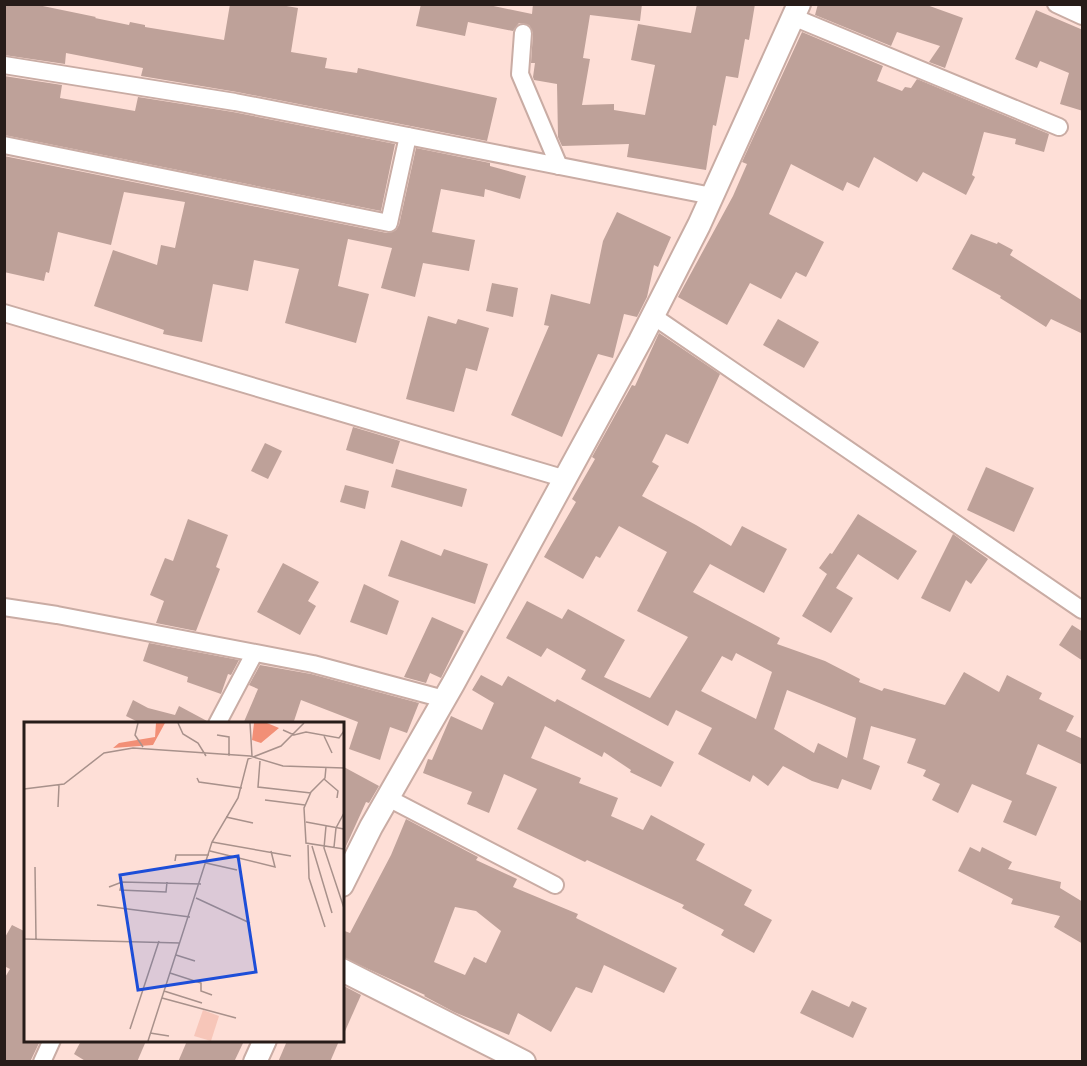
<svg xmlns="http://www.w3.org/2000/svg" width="1087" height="1066" viewBox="0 0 1087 1066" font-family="'Fira Sans Condensed',sans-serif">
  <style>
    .building { fill: #bea199; fill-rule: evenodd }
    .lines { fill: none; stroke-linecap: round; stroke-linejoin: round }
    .street-casing { stroke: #c9aca4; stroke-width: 20 }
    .secondary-casing { stroke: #c9aca4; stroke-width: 26 }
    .street { stroke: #fff; stroke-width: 16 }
    .secondary { stroke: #fff; stroke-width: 22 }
    .inset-road { fill: none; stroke: #a8918b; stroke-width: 1.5 }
    .view { fill: #1d4ed8; fill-opacity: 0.15; stroke: #1d4ed8; stroke-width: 3 }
    .inset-edge { fill: none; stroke: #271c19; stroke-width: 3 }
  </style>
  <rect width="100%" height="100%" fill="#fedfd7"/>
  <g class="building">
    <path d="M4,4H33L96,17L95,18L129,25L130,22L145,25V27L224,40L230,4H275L298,8L291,52L327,58L325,68L357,73L358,68L497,98L487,141L237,92L141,76L143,68L66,53L65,64L4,55Z"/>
    <path d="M421,4H484L532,14L533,4H642L640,21L590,15L583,58L590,59L582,105L614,104V110L645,115L655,65L631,60L638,24L691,33L697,4H755L749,40L745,39L738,78L726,76L716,126L713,125L706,170L627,157L629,144L562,146L558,137L557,84L534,80L533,77L535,63H531L533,33L529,25L519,23L513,31L468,22L465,36L416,26Z"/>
    <path d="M818,4H924L963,18L945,68L929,62L940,46L897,32L891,46L815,15Z"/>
    <path d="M1036,10L1083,30V111L1060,104L1069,73L1040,61L1037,68L1015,59Z"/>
    <path d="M802,32L883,66L877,81L902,91L905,87L911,88L917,79L1049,134L1044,152L1015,144L1016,139L984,132L972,175L975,177L966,195L923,172L917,182L874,157L859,188L847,182L843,191L791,164L769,214L824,242L806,277L796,272L781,299L750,283L727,325L678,297L733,196L747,164L742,162Z"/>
    <path d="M4,76L62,85L60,98L135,111L138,97L233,112L395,144L381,211L4,135Z"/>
    <path d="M416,148L490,163V166L526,176L520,199L485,189L484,197L441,189L432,232L475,240L469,271L423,263L415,297L381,288L392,248L348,239L338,286L369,294L356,343L285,323L299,269L254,260L248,291L213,284L202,342L163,334L164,330L94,306L113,250L157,265L161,245L175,248L185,202L124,192L111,245L58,232L49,273L46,272L44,281L4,272V156L387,233L396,230L399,225Z"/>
    <path d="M617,212L671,237L658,267L654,265L647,297L637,317L624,314L613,358L598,354L562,437L511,415L549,326L544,325L551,294L590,304L603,241Z"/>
    <path d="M971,234L997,244L998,242L1013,250L1010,255L1083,301V334L1051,319L1046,327L1000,298L1001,296L952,269Z"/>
    <path d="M492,283L518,288L513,317L486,311Z"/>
    <path d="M428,316L456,324L458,319L489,328L477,371L466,368L454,412L406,399Z"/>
    <path d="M778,319L819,342L804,368L763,345Z"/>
    <path d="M659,333L720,374L688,444L666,434L652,462L659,466L642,496L696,525L731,546L742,526L787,549L764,593L710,564L693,592L780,638L777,644L825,661L860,679L859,682L882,691L884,688L945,705L964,672L999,692L1007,675L1042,693L1039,699L1074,716L1066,731L1083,739V765L1038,744L1026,774L1057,787L1036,836L1003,822L1012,801L972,784L958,813L932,800L940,784L923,776L926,770L907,763L916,739L871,726L863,759L880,766L871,790L842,779L838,789L812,781L783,766L768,786L753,775L750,782L698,754L712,728L676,710L668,726L581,679L586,670L547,648L541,657L506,638L527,601L562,619L568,609L625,640L604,677L650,698L688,637L637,611L667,552L619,526L600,558L596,556L583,579L544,557L576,502L572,499L595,459L592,457L632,385L635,386ZM736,653L772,672L756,719L701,691L722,656L732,661ZM787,690L856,718L847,758L818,743L814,753L774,729Z"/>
    <path d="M353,427L400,441L393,464L346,450Z"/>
    <path d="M265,443L282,451L268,479L251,471Z"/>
    <path d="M986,467L1034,488L1014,532L967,510Z"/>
    <path d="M396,469L467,489L462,507L391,487Z"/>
    <path d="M345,485L369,491L365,509L340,502Z"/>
    <path d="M858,514L917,551L898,580L858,554L836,588L853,598L831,633L802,616L827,574L819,568L830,553L832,554Z"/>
    <path d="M188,519L228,535L216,567L220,569L196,631L156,623L164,601L150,595L165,558L173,561Z"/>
    <path d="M953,534L988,559L971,584L966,580L950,612L921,598Z"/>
    <path d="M401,540L441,556L444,549L488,564L475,604L388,576Z"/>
    <path d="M283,563L319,582L308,601L316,606L300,635L257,612Z"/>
    <path d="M364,584L399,601L387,635L350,622Z"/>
    <path d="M432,617L464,631L441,678L430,673L426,683L404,677Z"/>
    <path d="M1072,625L1083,632V661L1059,645Z"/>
    <path d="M149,643L239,660L231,675L228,674L221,694L187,682L188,677L143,661Z"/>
    <path d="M260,665L311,674L419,703L407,733L390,727L380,760L349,749L358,722L301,700L293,724H243L258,689L249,685Z"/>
    <path d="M481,675L502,686L508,676L555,702L557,699L674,762L661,787L630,772L631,770L604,752L602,757L545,726L531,758L581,778L579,783L618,798L611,816L643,830L651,815L705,844L696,860L752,890L744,905L772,920L754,953L721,935L724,930L682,908L684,905L587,860L585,862L517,829L537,789L504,774L489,813L467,804L472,792L423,773L428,759L432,760L451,716L482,730L494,703L472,690Z"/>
    <path d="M133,700L148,708L175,715L179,706L207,721V724H142L126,716Z"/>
    <path d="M342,766L379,786L369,803L366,802L342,855Z"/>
    <path d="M406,819L478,857L476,860L517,879L513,887L578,914L576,918L677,968L664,993L604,965L592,993L576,987L551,1032L518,1013L509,1035L454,1012L424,996L425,995L342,957V930L350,933L391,855ZM455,907L476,911L501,931L486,963L474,957L465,975L434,962Z"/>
    <path d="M970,847L980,852L982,847L1012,862L1008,869L1061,882L1060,888L1083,902V944L1054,927L1060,916L1011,904L1013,899L958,871Z"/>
    <path d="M12,925L26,932V1041H40L30,1062H4V979L10,969L4,966V939Z"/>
    <path d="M342,985L361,995L342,1038Z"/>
    <path d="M812,990L849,1007L852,1001L867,1008L853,1038L800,1013Z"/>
    <path d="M81,1041H146L137,1062H87L74,1054Z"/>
    <path d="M187,1041H244L234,1062H178Z"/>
    <path d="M287,1041H339L330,1062H278Z"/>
  </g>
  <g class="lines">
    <g class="street-casing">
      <g id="street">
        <path d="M1056,4L1082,16"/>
        <path d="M793,17L1059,127"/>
        <path d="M523,33L520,74L559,166"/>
        <path d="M4,65L235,102L712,196"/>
        <path d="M4,145L389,223L408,136"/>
        <path d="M4,313L566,479"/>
        <path d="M653,316L1082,610"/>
        <path d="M4,607L57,615L313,664L444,699"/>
        <path d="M217,724L254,654"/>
        <path d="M388,798L555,885"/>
        <path d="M42,1062L52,1040"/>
      </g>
    </g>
    <g class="secondary-casing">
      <g id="secondary">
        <path d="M342,885L371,827L453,684L640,341L699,225L799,4"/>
        <path d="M342,970L524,1062"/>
        <path d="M255,1062L265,1040"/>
      </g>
    </g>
    <use href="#street" class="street"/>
    <use href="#secondary" class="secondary"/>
  </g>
  <g transform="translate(24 722)">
    <rect width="320" height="320" fill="#fedfd7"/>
    <path d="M179,288L195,294L187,319L170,314Z" fill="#f7c6b9"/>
    <path d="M132,1H141L129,23L89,26L95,21L131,15ZM230,1H243L255,6L237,21L228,18Z" fill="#f28f76"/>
    <path class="inset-road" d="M114,1L111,13L119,25M154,1L159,12L174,21L182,34M226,1L228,34M259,8L270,13L282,10L315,16L320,9M193,13L205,15V34M300,14L308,31M236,39L234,65L287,71M302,45L301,56L287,70L280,86L282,121L320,127M173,56L175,60L218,66M300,57L314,69L313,76M0,67L40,62L80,31L109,26L226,34L259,44L320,46M241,78L281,83M34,85L35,63M202,95L229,101M282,100L320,107M302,104L300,126L320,186M188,120L267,134M284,123L285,156L301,205M288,124L308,191M310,125L312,106L320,91M186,129L251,145L247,129M151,139L152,133H185M182,141L213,148M11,145L12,217M98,160L96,168L142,170L143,160M85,165L98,160L177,162M172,176L226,201M73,183L166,195M0,217L156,221M152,233L171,239M146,251L177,261V269L188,273M140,269L178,281M138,276L212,296M106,307L135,219M126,311L145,314M124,319L188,120L214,76L224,37L257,24L280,1"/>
    <path class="view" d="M214,134L232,250L114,268L96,153Z"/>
    <rect width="320" height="320" class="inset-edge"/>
  </g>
  <rect width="1087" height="1066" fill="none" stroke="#271c19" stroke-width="12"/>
</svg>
